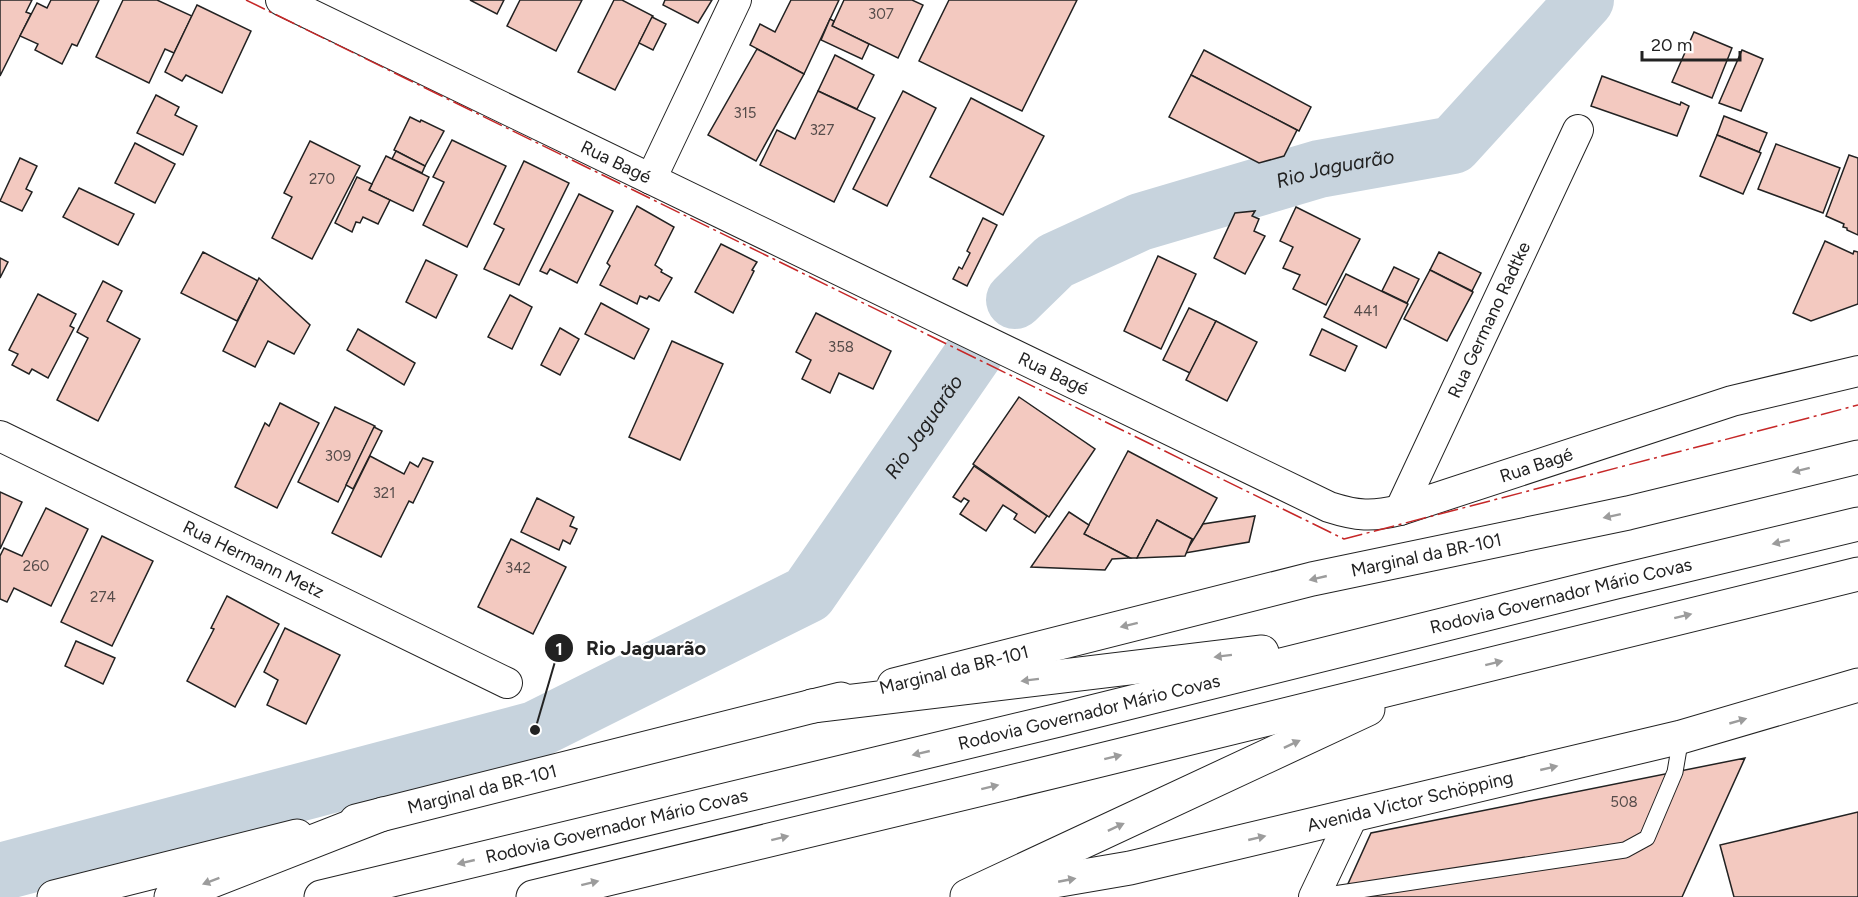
<svg xmlns="http://www.w3.org/2000/svg" width="1858" height="897" viewBox="0 0 1858 897" font-family="Figtree,sans-serif">
  <style>
    .lines { fill: none; stroke-linecap: round; stroke-linejoin: round }
    .river { stroke: #c7d3dd; stroke-width: 58 }
    .building { fill: #f3c9c0; stroke: #222; stroke-width: 1.5 }
    .service-casing { stroke: #222; stroke-width: 17 }
    .minor-casing { stroke: #222; stroke-width: 32 }
    .secondary-casing { stroke: #222; stroke-width: 35 }
    .primary-casing { stroke: #222; stroke-width: 35 }
    .motorway-casing { stroke: #222; stroke-width: 35 }
    .service { stroke: #fff; stroke-width: 15 }
    .minor { stroke: #fff; stroke-width: 30 }
    .secondary { stroke: #fff; stroke-width: 33 }
    .primary { stroke: #fff; stroke-width: 33 }
    .motorway { stroke: #fff; stroke-width: 33 }
    .power { stroke: #c62828; stroke-width: 1.5; stroke-dasharray: 21 4.5 3 4.5; stroke-linecap: butt }
    .oneway { fill: #9c9c9c }
    .labels { text-anchor: middle; dominant-baseline: central; stroke-width: 4.5; stroke-linejoin: round; paint-order: stroke }
    .number-label { font-size: 15px; fill: #564c4a }
    .street-label { font-size: 18px; fill: #222; stroke: #fff }
    .water-label { font-size: 20px; font-style: italic; fill: #222; stroke: #fff }
    .leader { fill: none; stroke: #222; stroke-width: 2 }
    .callout-dot { fill: #222; stroke: #fff; stroke-width: 2 }
    .mark-label { font-size: 18px; text-anchor: middle; font-weight: bold; fill: #fff }
    .callout-label { font-size: 20px; text-anchor: middle; font-weight: bold; fill: #222; stroke: #fff; stroke-width: 4.5; stroke-linejoin: round; paint-order: stroke }
  </style>
  <rect width="100%" height="100%" fill="#fff"/>
  <g class="lines">
    <g class="river">
      <path id="s1" d="M1015,300L1055,261L1140,222L1319,169L1453,145L1585,0"/>
      <path id="s2" d="M0,872L535,730L808,594L975,352"/>
    </g>
  </g>
  <g class="building">
    <path d="M0,0H32L26,12L31,14L0,76Z"/>
    <path d="M51,0H99L77,46L72,44L62,64L35,50L38,44L20,36L37,3L47,8Z"/>
    <path d="M123,0H157L192,16L174,53L165,49L149,83L96,57Z"/>
    <path d="M470,0H504L497,14Z"/>
    <path d="M520,0H582L556,51L507,26Z"/>
    <path d="M614,0H622L653,16L615,90L578,72Z"/>
    <path d="M665,0H712L698,23L663,5Z"/>
    <path d="M791,0H839L804,74L750,45L760,24L775,32Z"/>
    <path d="M844,0H912L923,5L898,58L832,26Z"/>
    <path d="M949,0H1077L1022,111L919,61Z"/>
    <path d="M197,5L251,31L222,93L186,75L182,81L165,72Z"/>
    <path d="M652,17L666,24L653,50L639,43Z"/>
    <path d="M830,19L834,21L832,26L869,44L862,59L821,40Z"/>
    <path d="M1694,32L1732,48L1712,98L1672,82Z"/>
    <path d="M757,49L804,74L756,161L708,135Z"/>
    <path d="M1204,50L1311,107L1299,131L1191,75Z"/>
    <path d="M1742,50L1763,59L1741,111L1719,103Z"/>
    <path d="M835,55L874,75L857,109L818,91Z"/>
    <path d="M1191,75L1297,130L1284,156L1259,163L1169,117Z"/>
    <path d="M1602,76L1680,105L1681,102L1689,106L1677,136L1591,106Z"/>
    <path d="M818,91L875,118L834,202L760,165L777,130L795,139Z"/>
    <path d="M903,91L936,108L887,206L853,189Z"/>
    <path d="M156,95L179,107L175,115L197,126L183,155L137,133Z"/>
    <path d="M971,98L1044,136L1003,215L930,177Z"/>
    <path d="M1724,116L1767,133L1759,152L1717,135Z"/>
    <path d="M410,117L420,122L421,120L444,131L425,166L394,150Z"/>
    <path d="M1717,135L1761,153L1743,194L1700,176Z"/>
    <path d="M452,140L506,166L467,247L423,225L444,182L433,177Z"/>
    <path d="M310,141L360,166L312,259L272,238L292,197L284,193Z"/>
    <path d="M135,143L175,164L155,203L115,183Z"/>
    <path d="M1776,144L1840,168L1823,213L1758,189Z"/>
    <path d="M396,151L425,166L422,173L392,159Z"/>
    <path d="M1849,155L1858,158V235L1847,230V228L1843,227L1844,224L1826,216Z"/>
    <path d="M386,156L429,177L413,211L369,190Z"/>
    <path d="M20,158L37,166L26,189L32,192L22,211L0,201Z"/>
    <path d="M524,161L569,183L519,285L484,269L504,229L494,224Z"/>
    <path d="M357,177L372,184L369,190L390,200L378,224L363,217L360,223L356,222L352,232L335,223Z"/>
    <path d="M79,188L134,214L118,245L63,217Z"/>
    <path d="M579,194L613,211L577,283L550,269L547,274L540,271Z"/>
    <path d="M637,206L674,227L655,265L662,270L661,272L672,278L659,301L649,296L647,299L640,296L637,304L600,285L610,266L607,263Z"/>
    <path d="M1296,207L1360,239L1326,305L1293,289L1300,275L1283,268L1293,247L1280,241Z"/>
    <path d="M1255,211L1252,216L1259,219L1254,231L1265,236L1245,274L1214,258L1235,213Z"/>
    <path d="M983,218L997,225L967,286L953,279L959,267L962,269L970,253L967,251Z"/>
    <path d="M1825,241L1853,254L1854,251L1858,252V304L1811,321L1793,313Z"/>
    <path d="M721,244L757,262L752,270L754,271L733,313L695,292Z"/>
    <path d="M203,252L258,281L237,321L181,293Z"/>
    <path d="M1439,252L1481,273L1472,291L1430,270Z"/>
    <path d="M1158,256L1196,274L1161,349L1124,331Z"/>
    <path d="M0,258L8,262L0,278Z"/>
    <path d="M426,260L457,275L436,318L406,302Z"/>
    <path d="M1394,267L1419,279L1407,303L1382,291Z"/>
    <path d="M1430,270L1473,292L1447,341L1404,319Z"/>
    <path d="M1346,274L1408,304L1386,348L1324,317Z"/>
    <path d="M259,278L310,325L294,354L268,341L255,367L223,351Z"/>
    <path d="M103,281L122,291L107,321L140,339L98,421L57,400L88,338L77,332Z"/>
    <path d="M38,294L76,314L70,326L74,328L48,378L32,369L29,374L12,365L18,354L9,350Z"/>
    <path d="M510,295L532,307L512,349L488,337Z"/>
    <path d="M601,303L649,329L634,359L585,334Z"/>
    <path d="M1189,308L1216,321L1190,373L1163,360Z"/>
    <path d="M816,313L891,351L873,389L839,373L830,393L802,379L811,360L796,352Z"/>
    <path d="M1216,321L1257,342L1227,401L1186,380Z"/>
    <path d="M560,328L579,339L560,375L541,365Z"/>
    <path d="M358,329L415,363L404,385L347,350Z"/>
    <path d="M1322,329L1357,346L1345,371L1310,355Z"/>
    <path d="M672,341L723,364L680,460L629,437Z"/>
    <path d="M1019,397L1095,449L1049,517L973,464Z"/>
    <path d="M280,403L319,423L277,508L235,487L265,423L269,426Z"/>
    <path d="M335,407L375,426L338,502L298,482Z"/>
    <path d="M374,427L382,431L353,489L346,485Z"/>
    <path d="M1128,451L1217,498L1194,540L1157,520L1137,558H1130L1084,534Z"/>
    <path d="M370,456L404,474L410,462L418,467L423,458L433,462L413,503L409,501L381,557L332,533Z"/>
    <path d="M974,466L1047,516L1035,533L1014,519L1017,514L1003,505L986,531L960,514L969,501L964,498L961,502L953,497Z"/>
    <path d="M0,492L22,502L0,549Z"/>
    <path d="M537,498L574,517L570,526L577,529L570,544L563,540L559,550L521,532Z"/>
    <path d="M46,508L88,529L51,606L14,588L7,602L0,599V556L4,548L22,556Z"/>
    <path d="M1069,512L1089,525L1084,534L1130,558L1112,559L1105,570L1031,567Z"/>
    <path d="M1255,516L1249,542L1185,553L1203,524Z"/>
    <path d="M1157,520L1192,539L1185,556L1137,558Z"/>
    <path d="M102,536L153,561L112,646L61,622Z"/>
    <path d="M511,539L566,567L533,634L478,607Z"/>
    <path d="M227,596L279,624L235,707L187,681L214,629L211,628Z"/>
    <path d="M285,628L340,655L306,724L267,705L278,680L264,672Z"/>
    <path d="M76,641L115,658L103,684L65,666Z"/>
    <path d="M1745,758L1682,897H1342L1371,833Z"/>
    <path d="M1858,812V897H1734L1720,845Z"/>
  </g>
  <g class="lines">
    <g class="service-casing">
      <path id="service" d="M1314,897L1625,850L1647,838L1675,772L1681,737"/>
    </g>
    <g class="minor-casing">
      <g id="minor">
        <path id="s3" d="M281,0L1329,507C1357,516 1372,517 1400,510L1732,401L1858,371"/>
        <path d="M651,179L736,0"/>
        <path id="s4" d="M0,436L507,683"/>
        <path id="s5" d="M1400,510L1578,130"/>
        <path d="M1314,897L1353,815"/>
      </g>
    </g>
    <g class="secondary-casing">
      <g id="secondary">
        <path id="s6" d="M984,893L1130,868L1681,737L1858,685"/>
      </g>
    </g>
    <g class="primary-casing">
      <g id="primary">
        <path id="s7" d="M894,685L1312,579L1628,513L1858,457"/>
        <path id="s8" d="M356,821L841,699"/>
        <path d="M54,897L297,836"/>
      </g>
    </g>
    <g class="motorway-casing">
      <g id="motorway">
        <path d="M812,706L1262,652"/>
        <path d="M967,896L1368,709"/>
        <path d="M171,897L383,814"/>
        <path id="s9" d="M321,897L1059,720L1616,582L1858,524"/>
        <path d="M533,897L1056,771L1858,574"/>
      </g>
    </g>
    <use href="#service" class="service"/>
    <use href="#minor" class="minor"/>
    <use href="#secondary" class="secondary"/>
    <use href="#primary" class="primary"/>
    <use href="#motorway" class="motorway"/>
    <path class="power" d="M246,0L1344,539L1858,405"/>
  </g>
  <defs><path id="oneway-solid" d="M-6-.8H1V-3.2L6.5 0L1 3.2V.8H-6Z" transform="scale(1.5)"/></defs>
  <g class="oneway">
    <use href="#oneway-solid" transform="translate(1801 470) rotate(166)"/>
    <use href="#oneway-solid" transform="translate(1612 516) rotate(168)"/>
    <use href="#oneway-solid" transform="translate(1781 542) rotate(167)"/>
    <use href="#oneway-solid" transform="translate(1318 578) rotate(167)"/>
    <use href="#oneway-solid" transform="translate(1683 616) rotate(-14)"/>
    <use href="#oneway-solid" transform="translate(1129 625) rotate(166)"/>
    <use href="#oneway-solid" transform="translate(1223 656) rotate(173)"/>
    <use href="#oneway-solid" transform="translate(1494 663) rotate(-14)"/>
    <use href="#oneway-solid" transform="translate(1030 680) rotate(173)"/>
    <use href="#oneway-solid" transform="translate(1738 721) rotate(-16)"/>
    <use href="#oneway-solid" transform="translate(1292 744) rotate(-25)"/>
    <use href="#oneway-solid" transform="translate(921 753) rotate(167)"/>
    <use href="#oneway-solid" transform="translate(1113 757) rotate(-14)"/>
    <use href="#oneway-solid" transform="translate(1549 768) rotate(-13)"/>
    <use href="#oneway-solid" transform="translate(990 787) rotate(-14)"/>
    <use href="#oneway-solid" transform="translate(1116 827) rotate(-25)"/>
    <use href="#oneway-solid" transform="translate(780 838) rotate(-14)"/>
    <use href="#oneway-solid" transform="translate(1257 838) rotate(-13)"/>
    <use href="#oneway-solid" transform="translate(466 862) rotate(167)"/>
    <use href="#oneway-solid" transform="translate(1067 880) rotate(-11)"/>
    <use href="#oneway-solid" transform="translate(211 881) rotate(159)"/>
    <use href="#oneway-solid" transform="translate(590 883) rotate(-14)"/>
  </g>
  <g class="labels">
    <g class="number-label">
      <text x="881" y="14">307</text>
      <text x="745" y="113">315</text>
      <text x="822" y="130">327</text>
      <text x="322" y="179">270</text>
      <text x="1366" y="311">441</text>
      <text x="841" y="347">358</text>
      <text x="338" y="456">309</text>
      <text x="384" y="493">321</text>
      <text x="36" y="566">260</text>
      <text x="518" y="568">342</text>
      <text x="103" y="597">274</text>
      <text x="1624" y="802">508</text>
    </g>
    <g class="street-label">
      <text stroke="none"><textPath href="#s3" startOffset="372">Rua Bagé</textPath></text>
      <text stroke="none"><textPath href="#s5" startOffset="210">Rua Germano Radtke</textPath></text>
      <text stroke="none"><textPath href="#s3" startOffset="858">Rua Bagé</textPath></text>
      <text stroke="none"><textPath href="#s3" startOffset="1380">Rua Bagé</textPath></text>
      <text stroke="none"><textPath href="#s7" startOffset="548">Marginal da BR-101</textPath></text>
      <text stroke="none"><textPath href="#s4" startOffset="282">Rua Hermann Metz</textPath></text>
      <text stroke="none"><textPath href="#s9" startOffset="1276">Rodovia Governador Mário Covas</textPath></text>
      <text transform="translate(954 670) rotate(-14)">Marginal da BR-101</text>
      <text stroke="none"><textPath href="#s9" startOffset="790">Rodovia Governador Mário Covas</textPath></text>
      <text stroke="none"><textPath href="#s8" startOffset="130">Marginal da BR-101</textPath></text>
      <text stroke="none"><textPath href="#s6" startOffset="436">Avenida Victor Schöpping</textPath></text>
      <text stroke="none"><textPath href="#s9" startOffset="304">Rodovia Governador Mário Covas</textPath></text>
    </g>
    <g class="water-label">
      <text stroke="none"><textPath href="#s1" startOffset="352">Rio Jaguarão</textPath></text>
      <text stroke="none"><textPath href="#s2" startOffset="1062">Rio Jaguarão</textPath></text>
    </g>
  </g>
  <path class="leader" d="M535 730L559 648"/>
  <g class="callout-dot">
    <circle cx="535" cy="730" r="6"/>
    <circle cx="559" cy="648" r="15"/>
  </g>
  <g class="mark-label">
    <text x="559" y="655">1</text>
  </g>
  <g class="callout-label">
    <text x="646" y="655">Rio Jaguarão</text>
  </g>
  <path d="M1642 51v9h98v-9" fill="none" stroke="#222222" stroke-width="3"/>
  <text x="1651" y="51" font-size="18" fill="#222222" stroke="#ffffff" stroke-width="4.5" paint-order="stroke">20 m</text>
</svg>
